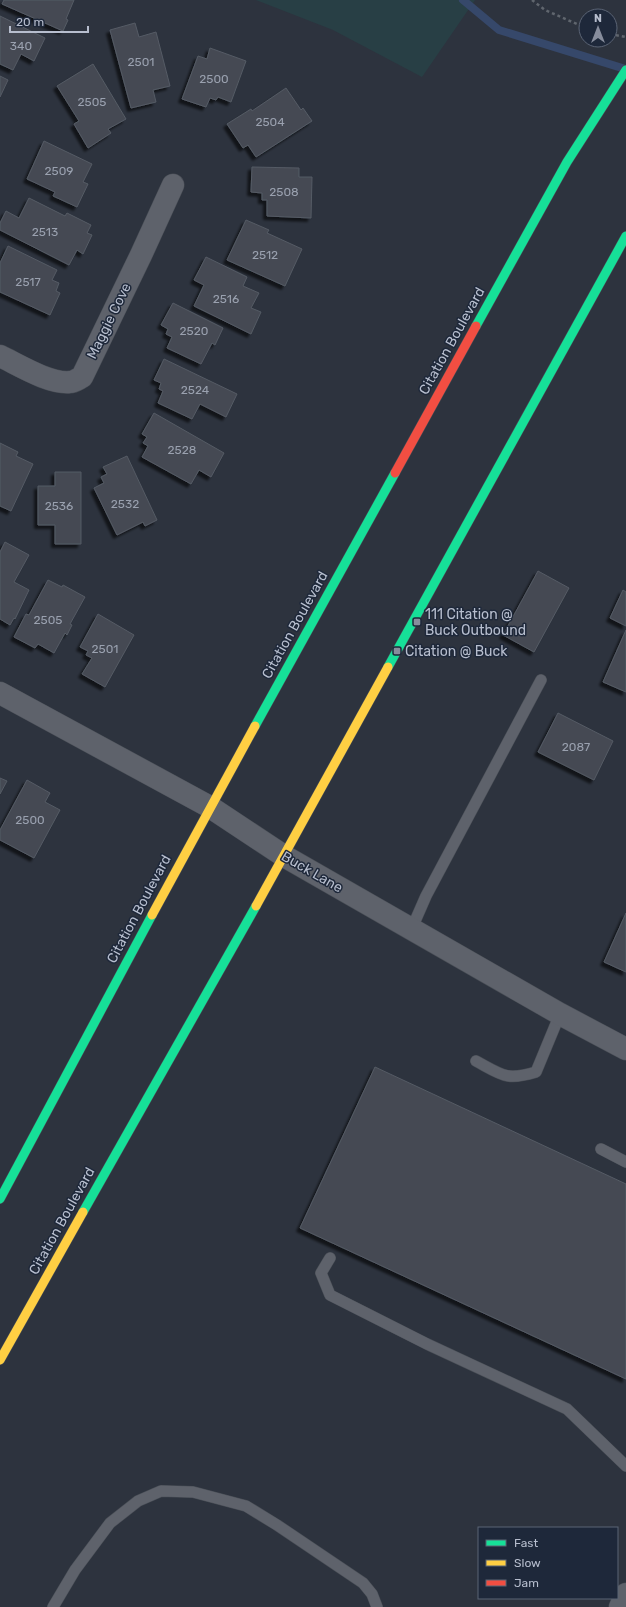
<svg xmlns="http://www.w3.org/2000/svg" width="626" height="1607" viewBox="0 0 626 1607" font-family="Rubik,sans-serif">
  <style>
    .green { fill: #283f45 }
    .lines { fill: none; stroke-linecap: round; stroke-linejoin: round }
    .stream { stroke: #36486a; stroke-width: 8 }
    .building { fill: #454a53; stroke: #555b65; filter: url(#shadow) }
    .lane-casing { stroke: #494e56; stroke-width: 12 }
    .street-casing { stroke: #494e56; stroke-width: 23 }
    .fast-casing { stroke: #494e56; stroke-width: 10 }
    .slow-casing { stroke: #494e56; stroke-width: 10 }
    .jam-casing { stroke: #494e56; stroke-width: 10 }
    .path { stroke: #60666e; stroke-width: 2.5; stroke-dasharray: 3 3; stroke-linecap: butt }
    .lane { stroke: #5e626b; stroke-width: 11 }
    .street { stroke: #5e626b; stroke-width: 22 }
    .fast { stroke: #16e098; stroke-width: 9 }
    .slow { stroke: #ffcf43; stroke-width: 9 }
    .jam { stroke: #f24e42; stroke-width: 9 }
    .poi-dot { fill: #878d9c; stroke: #1e283a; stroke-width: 1.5 }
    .labels { text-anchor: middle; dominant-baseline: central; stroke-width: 3; stroke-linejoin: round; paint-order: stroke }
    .number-label { font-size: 12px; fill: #9aa1af }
    .street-label { font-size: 14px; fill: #b7bece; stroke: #1e283a }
    .poi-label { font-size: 14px; fill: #b7bece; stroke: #1e283a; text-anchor: start }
  </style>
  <defs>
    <filter id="shadow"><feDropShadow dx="-3.5" dy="3.5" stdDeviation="1" flood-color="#0009"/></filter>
  </defs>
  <rect width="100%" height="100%" fill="#2d333e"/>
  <path class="green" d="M256,0H475L422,77L333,30Z"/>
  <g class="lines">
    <path class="stream" d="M463,0L499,30L625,69"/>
  </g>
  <g class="building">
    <path d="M4,0H74L66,19L68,20L63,31L2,4Z"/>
    <path d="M0,16L45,38L34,61L21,54L13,70L0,64Z"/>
    <path d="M135,23L139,37L156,32L170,86L153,90L156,102L131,108L110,30Z"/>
    <path d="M210,48L246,61L231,102L218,97L216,100L210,98L206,107L182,99L198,56L207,59Z"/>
    <path d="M93,64L126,119L108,129L111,133L88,148L74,124L79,121L57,86Z"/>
    <path d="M0,76L8,80L0,97Z"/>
    <path d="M286,88L301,110L303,108L312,121L256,157L248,145L243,148L227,124L251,109L252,111Z"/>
    <path d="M44,141L92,164L83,182L88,184L77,207L53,196L55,192L27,179Z"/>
    <path d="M252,167L299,168V177H312L311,218L267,216V200H262V193L251,192Z"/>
    <path d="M29,198L65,216L67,213L91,225L87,233L92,235L83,254L77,250L69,265L0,230V223L6,211L19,218Z"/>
    <path d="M246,220L269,230L267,233L302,249L285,286L227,260Z"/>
    <path d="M8,246L57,270L52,280L59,283L56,291L60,293L50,315L0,292V263Z"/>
    <path d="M206,257L247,277L243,286L259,293L251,308L261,312L251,334L194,306L204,285L194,280Z"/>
    <path d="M173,303L223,328L215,345L212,343L201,364L167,348L172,337L166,334L168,329L161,325Z"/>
    <path d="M164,359L237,394L226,417L200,404L192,419L158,403L163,391L159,389L161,383L154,380Z"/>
    <path d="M154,413L224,453L211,477L199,470L191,484L142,457L148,446L143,443L147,437L142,434Z"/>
    <path d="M0,443L18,452L16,456L33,464L11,511L0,506Z"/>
    <path d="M127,456L157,520L145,526L143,522L117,535L94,488L104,483L101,477L107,474L103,467Z"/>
    <path d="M55,472H81V544H55V525H38V486H55Z"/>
    <path d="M5,542L29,555L14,582L29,590L15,619L14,618L10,625L0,619V552Z"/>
    <path d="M538,571L569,588L534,652L503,635Z"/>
    <path d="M48,580L62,587L63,585L85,597L70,624L72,625L67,635L65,633L54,653L38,644L35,648L14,637L26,614L29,615Z"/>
    <path d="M623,590L626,592V626L610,618Z"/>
    <path d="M98,614L134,635L105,687L82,674L92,658L86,655L88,651L80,647Z"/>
    <path d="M626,630V692L603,682Z"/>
    <path d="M558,713L613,741L594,780L538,752Z"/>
    <path d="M0,778L7,781L0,794Z"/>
    <path d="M27,780L50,793L45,802L60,810L34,858L0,840V830Z"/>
    <path d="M626,913V972L604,962Z"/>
    <path d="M375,1067L626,1184V1379L300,1228Z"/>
  </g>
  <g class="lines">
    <g class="lane-casing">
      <g id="lane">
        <path d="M412,928L426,896L541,680"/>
        <path d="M476,1061C502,1075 506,1081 536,1072L560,1014"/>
        <path d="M601,1149L626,1162"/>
        <path d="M330,1258L321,1273L330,1295L427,1344L567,1409L626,1466"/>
        <path d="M53,1607L75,1570L110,1523L138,1501L161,1491L193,1492L246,1506L277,1525L363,1583L372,1594L377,1607"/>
      </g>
    </g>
    <g class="street-casing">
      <g id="street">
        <path d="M0,356C19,365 49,384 70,382C74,382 78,379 82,377L141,255L173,185"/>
        <path d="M0,693L210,807L284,856L560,1014L626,1049"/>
        <path d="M620,1607L626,1594"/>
      </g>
    </g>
    <g class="fast-casing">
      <g id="fast">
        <path d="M476,326L567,162L626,70"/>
        <path d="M388,667L626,236"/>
        <path d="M255,726L395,473"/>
        <path d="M0,1199L152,915"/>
        <path d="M83,1212L256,906"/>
      </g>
    </g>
    <g class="slow-casing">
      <g id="slow">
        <path d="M256,906L388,667"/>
        <path d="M152,915L255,726"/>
        <path d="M0,1360L83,1212"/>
      </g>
    </g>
    <g class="jam-casing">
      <path id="jam" d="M395,473L476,326"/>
    </g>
    <g class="path">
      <path d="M532,0L545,10L586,28"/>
      <path d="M610,34L626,37"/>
    </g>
    <use href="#lane" class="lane"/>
    <use href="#street" class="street"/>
    <use href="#fast" class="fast"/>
    <use href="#slow" class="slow"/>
    <use href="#jam" class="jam"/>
  </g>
  <g class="poi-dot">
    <rect x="413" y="618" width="8" height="8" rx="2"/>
    <rect x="393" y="647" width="8" height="8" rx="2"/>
  </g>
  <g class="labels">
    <g class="number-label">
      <text x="21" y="46">340</text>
      <text x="141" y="62">2501</text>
      <text x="214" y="79">2500</text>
      <text x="92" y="102">2505</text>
      <text x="270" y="122">2504</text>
      <text x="59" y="171">2509</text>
      <text x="284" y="192">2508</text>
      <text x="45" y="232">2513</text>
      <text x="265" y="255">2512</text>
      <text x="28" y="282">2517</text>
      <text x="226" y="299">2516</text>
      <text x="194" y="331">2520</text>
      <text x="195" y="390">2524</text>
      <text x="182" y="450">2528</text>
      <text x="125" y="504">2532</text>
      <text x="59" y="506">2536</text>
      <text x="48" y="620">2505</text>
      <text x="105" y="649">2501</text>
      <text x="576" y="747">2087</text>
      <text x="30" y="820">2500</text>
    </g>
    <g class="street-label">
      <text transform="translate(109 321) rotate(-64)">Maggie Cove</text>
      <text transform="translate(452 341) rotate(-61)">Citation Boulevard</text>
      <text transform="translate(295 625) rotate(-61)">Citation Boulevard</text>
      <text transform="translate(312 872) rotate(30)">Buck Lane</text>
      <text transform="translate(139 909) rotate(-62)">Citation Boulevard</text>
      <text transform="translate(62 1221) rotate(-61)">Citation Boulevard</text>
    </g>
    <g class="poi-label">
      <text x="425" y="614">111 Citation @<tspan x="425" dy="16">Buck Outbound</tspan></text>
      <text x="405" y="651">Citation @ Buck</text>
    </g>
  </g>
  <rect x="478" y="1527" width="140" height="72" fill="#1e283a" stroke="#5b6475"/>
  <rect x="486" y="1540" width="20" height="6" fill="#16e098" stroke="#5b6475"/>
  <text x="514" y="1547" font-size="12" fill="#b7bece">Fast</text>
  <rect x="486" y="1560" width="20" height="6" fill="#ffcf43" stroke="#5b6475"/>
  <text x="514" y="1567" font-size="12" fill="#b7bece">Slow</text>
  <rect x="486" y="1580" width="20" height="6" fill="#f24e42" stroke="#5b6475"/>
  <text x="514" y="1587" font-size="12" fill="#b7bece">Jam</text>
  <g transform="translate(598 28)"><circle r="19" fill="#1e283a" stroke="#5b6475"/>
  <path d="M0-3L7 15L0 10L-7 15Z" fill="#878d9c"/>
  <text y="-6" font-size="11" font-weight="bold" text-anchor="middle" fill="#b7bece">N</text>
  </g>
  <path d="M10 26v6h78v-6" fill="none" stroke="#b7bece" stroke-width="2"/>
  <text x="16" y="26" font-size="12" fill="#b7bece" stroke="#1e283a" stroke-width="3" paint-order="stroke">20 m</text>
</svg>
